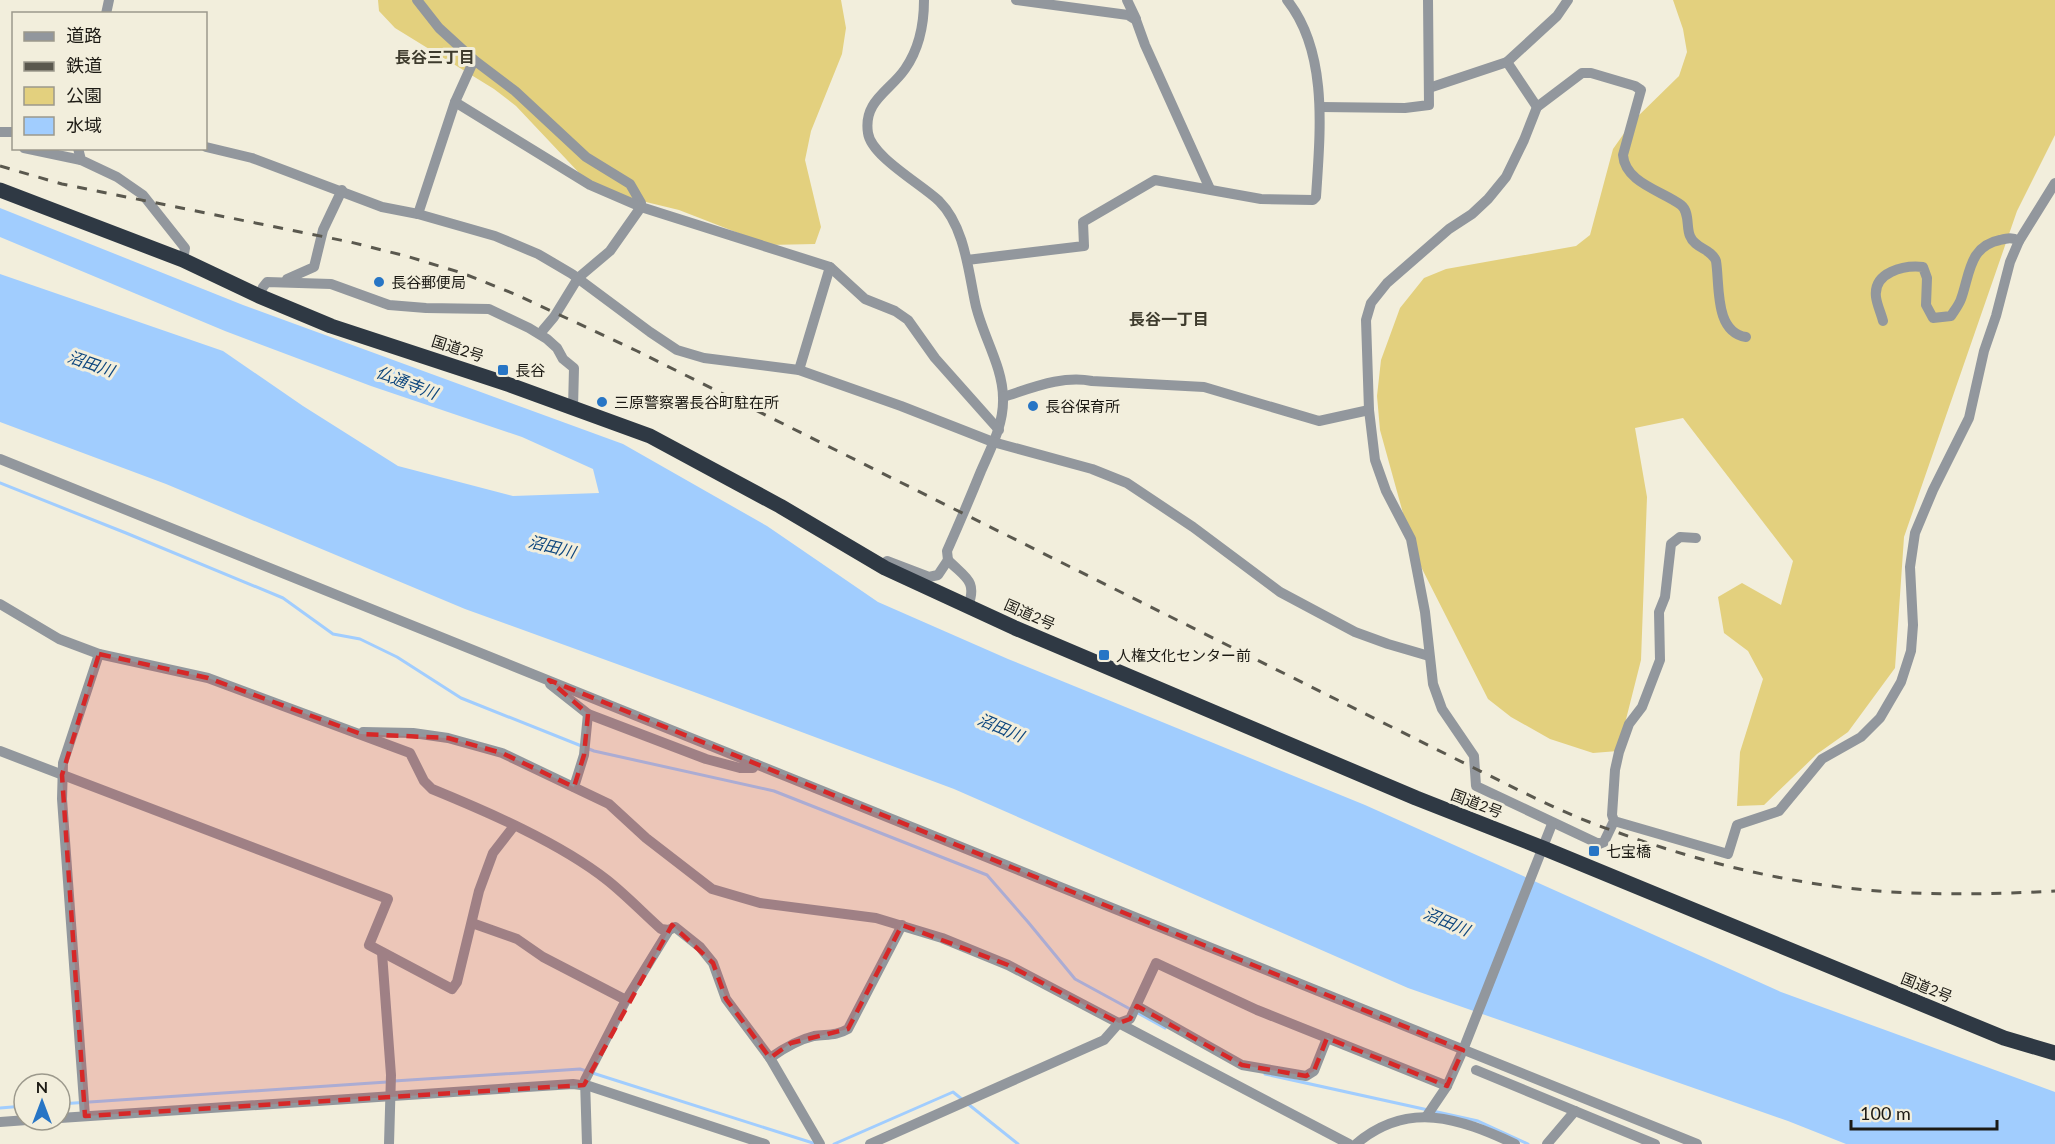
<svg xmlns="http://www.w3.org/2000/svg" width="2055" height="1144" viewBox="0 0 2055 1144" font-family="Lato,'Noto Sans JP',sans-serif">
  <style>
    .green { fill: #e3d07e }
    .water { fill: #a1cdfe }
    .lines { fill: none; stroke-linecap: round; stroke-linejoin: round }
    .stream { stroke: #a1cdfe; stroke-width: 3 }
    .minor { stroke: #92979d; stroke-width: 10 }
    .highway { stroke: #2f3944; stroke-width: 15 }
    .rail { stroke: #5a584e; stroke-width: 3; stroke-dasharray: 10 10; stroke-linecap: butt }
    .marked { fill: #d62828; fill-opacity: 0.2; stroke: #d62828; stroke-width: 4.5; stroke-dasharray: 12 8; stroke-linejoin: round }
    .poi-dot { fill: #2775c5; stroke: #f2eedc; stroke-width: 2 }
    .labels { text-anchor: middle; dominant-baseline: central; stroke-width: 6; stroke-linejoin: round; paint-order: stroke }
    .poi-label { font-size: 15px; fill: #1c1a14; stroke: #f2eedc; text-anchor: start }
    .street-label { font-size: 15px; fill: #1c1a14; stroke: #f2eedc }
    .neighbourhood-label { font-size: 16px; font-weight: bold; fill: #3e3b2d; stroke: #f2eedc }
    .water-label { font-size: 16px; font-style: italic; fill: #0d467d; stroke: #f2eedc }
  </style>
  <rect width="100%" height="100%" fill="#f2eedc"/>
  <g class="green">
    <path d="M378,0H841L846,28L842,54L811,131L805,160L821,227L815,244L769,245L679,210L613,194L583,177L516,106L494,89L395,28L379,11Z"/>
    <path d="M1673,0H2055V135L2017,211L1904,537L1895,668L1848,732L1817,754L1764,805L1737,806L1740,752L1763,679L1748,651L1724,633L1718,597L1742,583L1781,605L1793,561L1683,418L1635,428L1647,497L1641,660L1618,751L1593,753L1550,739L1511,717L1488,699L1414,553L1380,430L1377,396L1381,360L1400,308L1424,278L1446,269L1576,246L1590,235L1613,149L1632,122L1679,76L1687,52L1683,29Z"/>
  </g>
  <path class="water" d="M0,208L243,305L623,444L767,526L878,602L1008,659L1365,805L1781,992L2055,1092V1144H1846L1788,1121L1408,988L954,789L694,692L465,609L166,484L0,422V274L223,351L303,406L398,466L513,496L599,493L593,469L522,437L371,386L225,331L0,237Z"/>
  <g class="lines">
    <g class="stream">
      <path d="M0,483L126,533L283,598L333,634L360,639L397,657L461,698L594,751L774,791L987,875L1028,922L1075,979L1130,1009"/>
      <path d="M1136,1012L1165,1028"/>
      <path d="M1265,1074L1478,1121L1528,1144"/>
      <path d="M394,1081L580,1069L816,1144"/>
      <path d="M60,1104L387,1082"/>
      <path d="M968,1104L1018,1144"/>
      <path d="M0,1108L24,1106"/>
      <path d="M834,1144L953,1092L963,1100"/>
    </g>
    <g class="minor">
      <path d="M417,0L439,28L474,60L515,91L586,157L630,184L641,203V207L610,251L578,278L554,317L543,330"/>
      <path d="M924,0C924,24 919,49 905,69C890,91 863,101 868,133C871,156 921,184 939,201C964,226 968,268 975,302C981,333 1003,366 1003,398C1004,424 991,448 981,471C970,498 959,524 947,551L948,560C964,577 978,580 968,606"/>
      <path d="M1016,0L1128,15L1136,20L1145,45L1210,189"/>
      <path d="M1127,0L1136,19"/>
      <path d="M106,14L109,0"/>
      <path d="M1507,62L1537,107"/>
      <path d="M1429,88L1507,62L1557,16L1568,0"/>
      <path d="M455,102L590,185L641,207L830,267L865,299L895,311L908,320L935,358L999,430"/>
      <path d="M1321,107L1405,108L1429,105L1428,0"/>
      <path d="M0,132H14"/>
      <path d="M206,147L252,158L382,207L418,214L495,236L538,254L572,274L650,332L677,350L704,358L799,370L901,406L993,442L1092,469L1127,483L1193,527L1280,592L1355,632L1388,644L1429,656"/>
      <path d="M24,148L81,160"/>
      <path d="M78,148L81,160L117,177L143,195L185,248L183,260"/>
      <path d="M418,214L455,102L474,60"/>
      <path d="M967,260L1084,246L1083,222L1155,180L1261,199L1313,200L1316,197C1320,133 1329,53 1287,0"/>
      <path d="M287,279L314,267L323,230L342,190"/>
      <path d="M259,296L263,287L267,282L331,284L389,305L426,308L489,309L529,328L547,339L557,348L563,359L574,368L573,408"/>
      <path d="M1883,321C1881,313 1877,305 1876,297C1873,272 1904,265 1923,267L1927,278L1926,305L1933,318L1951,316C1954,311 1959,305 1961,299C1970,274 1969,246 2000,240C2008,238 2012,237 2019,241"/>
      <path d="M799,370L830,267"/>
      <path d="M1003,397C1032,388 1062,375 1092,381L1204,387L1319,421L1369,410"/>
      <path d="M0,459L1697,1144"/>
      <path d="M1696,538L1680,537L1671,544L1665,597L1659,612L1660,660L1642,707L1629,724L1619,752L1615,770L1612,815L1614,821L1604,842L1599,844L1476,786L1474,756L1442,709L1433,684L1425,612L1411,539L1386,491L1375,460L1369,410L1366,320L1371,303L1387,283L1449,229L1472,214L1488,199L1506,177L1524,140L1537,107L1582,73H1591L1635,86L1641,90L1623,155C1625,183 1663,191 1681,205C1690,212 1686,227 1690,236C1695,249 1711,248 1716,261C1720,285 1714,332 1746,337"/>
      <path d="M887,561L929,577L938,575L948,560"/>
      <path d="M0,604L59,639L99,654L208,678L410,753L424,781L432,789C488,812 560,843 607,880C626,895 643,913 661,929L669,930L675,927L700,947L713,963L726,999L770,1058L820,1144"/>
      <path d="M550,684L588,714L706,759L740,768H753L756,764"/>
      <path d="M361,734L363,732L413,733L448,738L502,753L609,804L646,838L712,889L760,903L876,918L942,938L1008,965L1349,1144"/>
      <path d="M0,751L388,899L369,945L452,989L457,982L479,891L493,853L514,826"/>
      <path d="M574,787L584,755L588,714"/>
      <path d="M1614,821L1728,854L1737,825L1779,811L1822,759L1861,737L1880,718L1901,682L1911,651L1913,625L1910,567L1915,533L1933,490L1969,418L1984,351L1996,316L2010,262L2019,241L2055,183"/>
      <path d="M472,923L517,939L543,957L626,1000"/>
      <path d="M382,953L391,1075L389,1144"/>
      <path d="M1137,1006L1242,1065L1306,1076L1314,1071L1327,1038"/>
      <path d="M770,1058C784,1048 797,1040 814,1036C827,1034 836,1036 848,1029L902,925"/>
      <path d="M1476,1070L1655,1144"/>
      <path d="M85,1116L62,799L63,763L99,654"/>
      <path d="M1426,1117L1447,1086L1463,1050L1552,824"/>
      <path d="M60,1118L573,1084L589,1086L765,1144"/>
      <path d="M0,1122L27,1120"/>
      <path d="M587,1144L585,1080L626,1000L669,930"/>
      <path d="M870,1144L1104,1040L1119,1023L1130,1019L1156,963L1257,1010L1447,1086"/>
      <path d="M1356,1144C1408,1100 1459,1118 1515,1144"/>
      <path d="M1547,1144L1575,1111"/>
    </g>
    <path class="highway" d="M0,190L183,260L259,296L331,326L510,385L650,436L780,506L885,568L1015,628L1416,798L1543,848L2004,1038L2055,1053"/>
    <path class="rail" d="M0,166L62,184L350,242L406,256L462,273L517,295L637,351L1474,768C1519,790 1564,814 1611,830C1701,863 1796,886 1891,892C1946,895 2000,894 2055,891"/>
  </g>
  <path class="marked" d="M99,654L208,678L361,734L448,738L502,753L574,787L584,755L588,714L549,680L1463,1050L1447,1086L1327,1038L1314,1071L1306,1076L1242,1065L1137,1006L1130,1019L1119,1023L1008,965L902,925L848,1029L791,1043L770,1058L726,999L713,963L672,925L584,1085L85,1116L62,775Z"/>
  <g class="poi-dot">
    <circle cx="379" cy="282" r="6"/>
    <rect x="497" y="364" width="12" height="12" rx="3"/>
    <circle cx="602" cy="402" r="6"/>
    <circle cx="1033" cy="406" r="6"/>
    <rect x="1098" y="649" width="12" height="12" rx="3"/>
    <rect x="1588" y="845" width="12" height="12" rx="3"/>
  </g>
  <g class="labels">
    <g class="poi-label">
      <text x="391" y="282">長谷郵便局</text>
      <text x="515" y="370">長谷</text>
      <text x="614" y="402">三原警察署長谷町駐在所</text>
      <text x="1045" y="406">長谷保育所</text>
      <text x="1116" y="655">人権文化センター前</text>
      <text x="1606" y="851">七宝橋</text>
    </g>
    <g class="street-label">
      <text transform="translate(458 348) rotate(18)">国道2号</text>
      <text transform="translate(1030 614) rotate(24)">国道2号</text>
      <text transform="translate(1477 803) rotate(21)">国道2号</text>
      <text transform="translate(1927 987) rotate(22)">国道2号</text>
    </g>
    <g class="neighbourhood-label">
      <text x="435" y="56">長谷三丁目</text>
      <text x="1169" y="318">長谷一丁目</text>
    </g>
    <g class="water-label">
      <text transform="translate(91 363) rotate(19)">沼田川</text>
      <text transform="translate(407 382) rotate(21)">仏通寺川</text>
      <text transform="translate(552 546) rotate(14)">沼田川</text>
      <text transform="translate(1001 727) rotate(23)">沼田川</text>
      <text transform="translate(1447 921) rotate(23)">沼田川</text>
    </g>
  </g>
  <rect x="12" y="12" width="195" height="138" fill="#f2eedc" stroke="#9c998c" stroke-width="1.5"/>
  <rect x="24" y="32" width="30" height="9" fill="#92979d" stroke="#9c998c" stroke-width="1.5"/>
  <text x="66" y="42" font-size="18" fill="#1c1a14">道路</text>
  <rect x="24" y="62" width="30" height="9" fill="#5a584e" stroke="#9c998c" stroke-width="1.5"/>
  <text x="66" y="72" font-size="18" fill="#1c1a14">鉄道</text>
  <rect x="24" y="87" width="30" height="18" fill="#e3d07e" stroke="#9c998c" stroke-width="1.5"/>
  <text x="66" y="102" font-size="18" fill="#1c1a14">公園</text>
  <rect x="24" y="117" width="30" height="18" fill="#a1cdfe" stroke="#9c998c" stroke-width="1.5"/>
  <text x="66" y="132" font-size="18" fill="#1c1a14">水域</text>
  <g transform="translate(42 1102)"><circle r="28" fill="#f2eedc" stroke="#9c998c" stroke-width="1.5"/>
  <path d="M0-4.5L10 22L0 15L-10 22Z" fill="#2775c5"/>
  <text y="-9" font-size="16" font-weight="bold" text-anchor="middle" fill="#1c1a14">N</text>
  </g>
  <path d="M1851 1120v9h146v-9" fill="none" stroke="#1c1a14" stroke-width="3"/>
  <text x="1860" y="1120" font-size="18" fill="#1c1a14" stroke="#f2eedc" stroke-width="4.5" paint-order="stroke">100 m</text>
</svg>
